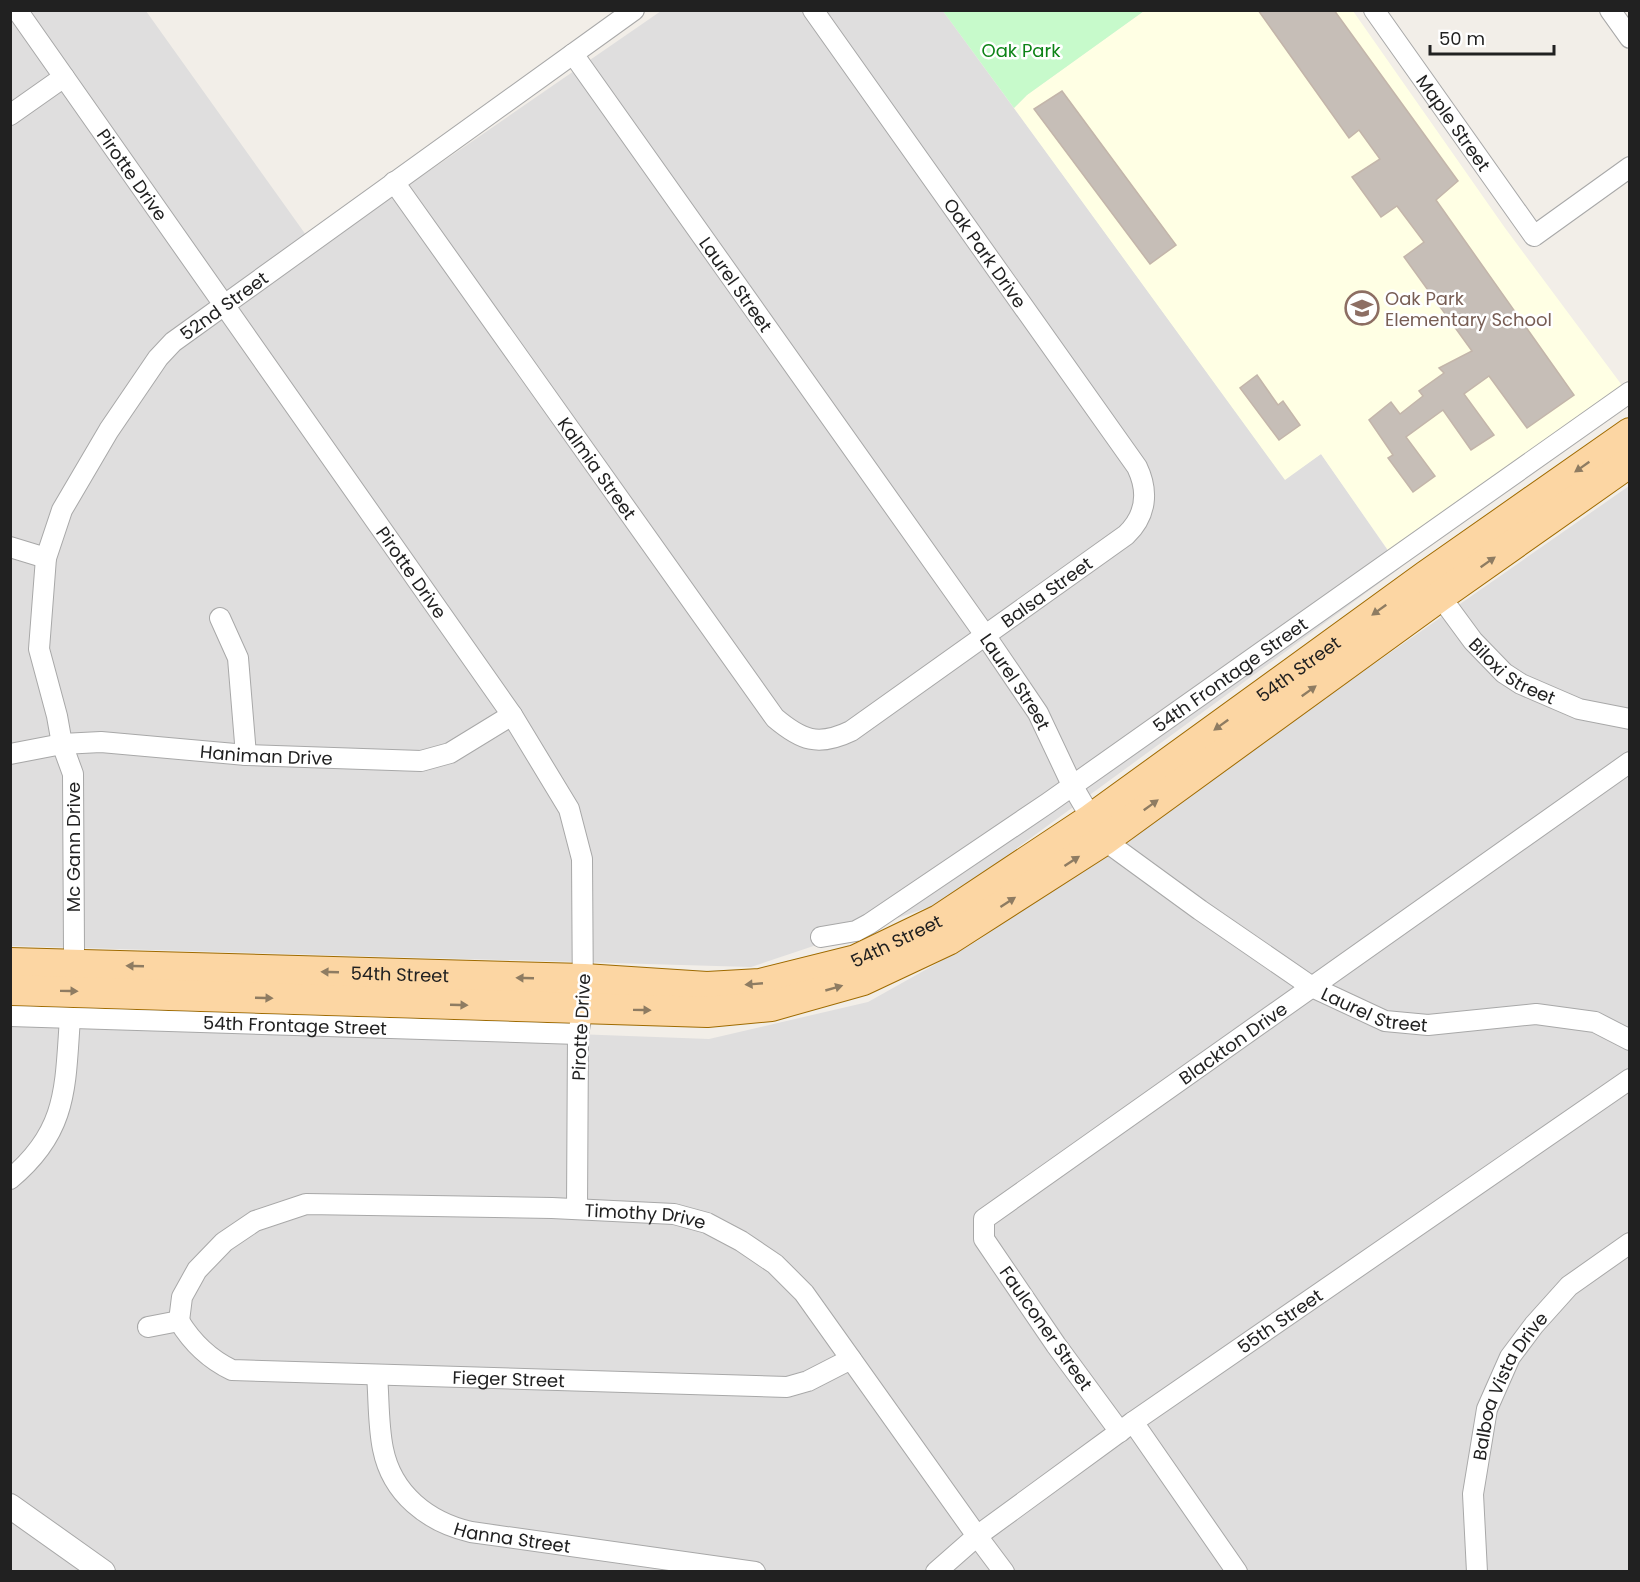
<svg xmlns="http://www.w3.org/2000/svg" width="1640" height="1582" viewBox="0 0 1640 1582" font-family="Poppins,sans-serif">
  <style>
    .residential { fill: #dfdede }
    .education { fill: #ffffe4 }
    .park { fill: #c7facb }
    .building { fill: #c6beb7; stroke: #c3b5aa; stroke-width: 1.5 }
    .lines { fill: none; stroke-linecap: round; stroke-linejoin: round }
    .minor-casing { stroke: #a8a8a8; stroke-width: 22 }
    .tertiary-casing { stroke: #a8a8a8; stroke-width: 26 }
    .primary-casing { stroke: #9f6b00; stroke-width: 32 }
    .minor { stroke: #fff; stroke-width: 20 }
    .tertiary { stroke: #fff; stroke-width: 24 }
    .primary { stroke: #fcd6a3; stroke-width: 30 }
    .oneway { fill: #8e7c62 }
    .labels { text-anchor: middle; dominant-baseline: central; stroke-width: 5; stroke-linejoin: round; paint-order: stroke }
    .park-label { font-size: 18px; fill: #0c8316; stroke: #fff }
    .street-label { font-size: 18px; fill: #212121; stroke: #fff }
    .education-label { font-size: 18px; fill: #785e54; stroke: #fff; text-anchor: start }
  </style>
  <rect width="100%" height="100%" fill="#f2eee8"/>
  <g class="residential">
    <path d="M11,11H146L316,249L661,11H943L1285,479L1321,454L1400,568L942,903L751,967L11,946Z"/>
    <path d="M1629,486V1571L11,1572V1013L709,1039L868,1002L977,941Z"/>
  </g>
  <path class="education" d="M1144,11H1353L1505,228L1624,388L1390,553L1321,454L1285,480L1014,108L1027,95Z"/>
  <path class="park" d="M943,11H1144L1027,95L1014,108Z"/>
  <g class="building">
    <path d="M1258,10H1334L1458,181L1436,200L1574,395L1527,428L1489,376L1464,394L1494,435L1471,450L1443,410L1406,437L1435,476L1413,492L1388,458L1393,455L1369,420L1391,402L1400,414L1423,396L1419,391L1444,373L1439,368L1472,351L1404,257L1424,242L1397,206L1381,217L1352,177L1380,159L1359,130L1349,138Z"/>
    <path d="M1062,91L1176,245L1150,264L1034,109Z"/>
    <path d="M1257,375L1278,405L1283,401L1300,425L1279,440L1240,388Z"/>
  </g>
  <g class="lines">
    <g class="minor-casing">
      <g id="minor">
        <path id="s1" d="M17,10L512,715L569,809L582,859L583,1009L578,1034L577,1209"/>
        <path id="s2" d="M1374,10L1534,236L1630,167"/>
        <path d="M1610,10L1630,38"/>
        <path id="s3" d="M573,54L985,635L1038,713L1072,785L1104,840L1200,910L1312,987L1385,1021L1428,1025L1536,1014L1595,1022L1630,1040"/>
        <path d="M10,115L64,77"/>
        <path id="s4" d="M394,182L775,718C801,740 818,747 851,731L1126,535C1146,516 1149,492 1137,467L813,10"/>
        <path d="M10,547L46,558"/>
        <path id="s5" d="M1434,588L1473,641L1504,673L1521,684L1579,709L1630,719"/>
        <path d="M220,618L238,658L246,755"/>
        <path id="s6" d="M10,754L62,744L101,742L246,755L421,761L450,753L512,715"/>
        <path id="s7" d="M821,937L856,931L869,924L1048,803L1630,392"/>
        <path id="s8" d="M74,952L73,774L62,744L57,716L39,649L46,558L62,510L109,430L158,358L173,342L634,10"/>
        <path id="s9" d="M10,1016L578,1034"/>
        <path d="M10,1179C68,1131 65,1087 70,1018"/>
        <path id="s10" d="M179,1321L182,1297L197,1270L224,1242L255,1221L306,1204L552,1208L674,1214L707,1223L741,1241L775,1264L804,1293L977,1536L1004,1572"/>
        <path id="s11" d="M179,1321C193,1344 209,1359 232,1370L787,1387L808,1381L851,1359"/>
        <path d="M148,1327L179,1321"/>
        <path id="s12" d="M377,1375C379,1399 378,1425 383,1449C392,1494 428,1522 471,1532L755,1572"/>
        <path d="M1133,1422L1237,1572"/>
        <path id="s13" d="M1120,1432L1056,1345L984,1239V1219L1630,762"/>
        <path id="s14" d="M936,1572L977,1536L1133,1422L1630,1079"/>
        <path id="s15" d="M1477,1572L1473,1494L1487,1409L1510,1357L1534,1325L1569,1286L1630,1243"/>
      </g>
    </g>
    <g class="tertiary-casing">
      <path id="tertiary" d="M10,1506L103,1572"/>
    </g>
    <g class="primary-casing">
      <g id="primary">
        <path id="s16" d="M10,963L584,979L707,987L760,984L856,960L939,920L1091,819L1426,576L1630,433"/>
        <path d="M10,990L707,1012L771,1006L863,980L948,940L1104,840L1440,596L1630,462"/>
      </g>
    </g>
    <use href="#minor" class="minor"/>
    <use href="#tertiary" class="tertiary"/>
    <use href="#primary" class="primary"/>
  </g>
  <defs><path id="oneway-solid" d="M-6-.8H1V-3.2L6.5 0L1 3.2V.8H-6Z" transform="scale(1.5)"/></defs>
  <g class="oneway">
    <use href="#oneway-solid" transform="translate(1582 467) rotate(145)"/>
    <use href="#oneway-solid" transform="translate(1488 562) rotate(-35)"/>
    <use href="#oneway-solid" transform="translate(1379 610) rotate(144)"/>
    <use href="#oneway-solid" transform="translate(1309 691) rotate(-36)"/>
    <use href="#oneway-solid" transform="translate(1221 725) rotate(144)"/>
    <use href="#oneway-solid" transform="translate(1151 805) rotate(-36)"/>
    <use href="#oneway-solid" transform="translate(1072 861) rotate(-33)"/>
    <use href="#oneway-solid" transform="translate(1008 902) rotate(-33)"/>
    <use href="#oneway-solid" transform="translate(135 966) rotate(-178)"/>
    <use href="#oneway-solid" transform="translate(330 972) rotate(-178)"/>
    <use href="#oneway-solid" transform="translate(525 978) rotate(-178)"/>
    <use href="#oneway-solid" transform="translate(754 984) rotate(175)"/>
    <use href="#oneway-solid" transform="translate(834 988) rotate(-16)"/>
    <use href="#oneway-solid" transform="translate(69 991) rotate(1)"/>
    <use href="#oneway-solid" transform="translate(264 998) rotate(2)"/>
    <use href="#oneway-solid" transform="translate(459 1005) rotate(2)"/>
    <use href="#oneway-solid" transform="translate(642 1010) rotate(1)"/>
  </g>
  <defs>
    <g id="school-ring" transform="scale(1.725)"><circle r="9.5" fill="#fff" stroke="#8d6e63" stroke-width="1.5"/><path d="M0-5L7-2L0 1L-7-2ZM-4 1L0 2.5L4 1V4Q0 6-4 4Z" fill="#8d6e63"/></g>
  </defs>
  <g fill-rule="evenodd">
    <use href="#school-ring" x="1362" y="308"/>
  </g>
  <g class="labels">
    <g class="park-label">
      <text x="1021" y="50">Oak Park</text>
    </g>
    <g class="street-label">
      <text stroke="none"><textPath href="#s2" startOffset="138">Maple Street</textPath></text>
      <text stroke="none"><textPath href="#s1" startOffset="201">Pirotte Drive</textPath></text>
      <text transform="translate(985 253) rotate(55)">Oak Park Drive</text>
      <text stroke="none"><textPath href="#s3" startOffset="282">Laurel Street</textPath></text>
      <text stroke="none"><textPath href="#s8" startOffset="714">52nd Street</textPath></text>
      <text stroke="none"><textPath href="#s4" startOffset="351">Kalmia Street</textPath></text>
      <text stroke="none"><textPath href="#s1" startOffset="687">Pirotte Drive</textPath></text>
      <text stroke="none"><textPath href="#s4" startOffset="981">Balsa Street</textPath></text>
      <text stroke="none"><textPath href="#s5" startOffset="116">Biloxi Street</textPath></text>
      <text stroke="none"><textPath href="#s16" startOffset="1380">54th Street</textPath></text>
      <text stroke="none"><textPath href="#s7" startOffset="489">54th Frontage Street</textPath></text>
      <text stroke="none"><textPath href="#s3" startOffset="768">Laurel Street</textPath></text>
      <text stroke="none"><textPath href="#s6" startOffset="258">Haniman Drive</textPath></text>
      <text transform="translate(73 847) rotate(-90)">Mc Gann Drive</text>
      <text stroke="none"><textPath href="#s16" startOffset="894">54th Street</textPath></text>
      <text stroke="none"><textPath href="#s16" startOffset="390">54th Street</textPath></text>
      <text stroke="none"><textPath href="#s3" startOffset="1272">Laurel Street</textPath></text>
      <text stroke="none"><textPath href="#s9" startOffset="285">54th Frontage Street</textPath></text>
      <text transform="translate(581 1027) rotate(-87)">Pirotte Drive</text>
      <text stroke="none"><textPath href="#s13" startOffset="561">Blackton Drive</textPath></text>
      <text stroke="none"><textPath href="#s10" startOffset="525">Timothy Drive</textPath></text>
      <text stroke="none"><textPath href="#s14" startOffset="426">55th Street</textPath></text>
      <text transform="translate(1046 1328) rotate(55)">Faulconer Street</text>
      <text stroke="none"><textPath href="#s11" startOffset="350">Fieger Street</textPath></text>
      <text stroke="none"><textPath href="#s15" startOffset="194">Balboa Vista Drive</textPath></text>
      <text stroke="none"><textPath href="#s12" startOffset="244">Hanna Street</textPath></text>
    </g>
    <g class="education-label">
      <text x="1385" y="298">Oak Park<tspan x="1385" dy="21">Elementary School</tspan></text>
    </g>
  </g>
  <rect width="1640" height="1582" fill="none" stroke="#212121" stroke-width="24"/>
  <path d="M1430 45v9h124v-9" fill="none" stroke="#212121" stroke-width="3"/>
  <text x="1439" y="45" font-size="18" fill="#212121" stroke="#ffffff" stroke-width="4.5" paint-order="stroke">50 m</text>
</svg>
